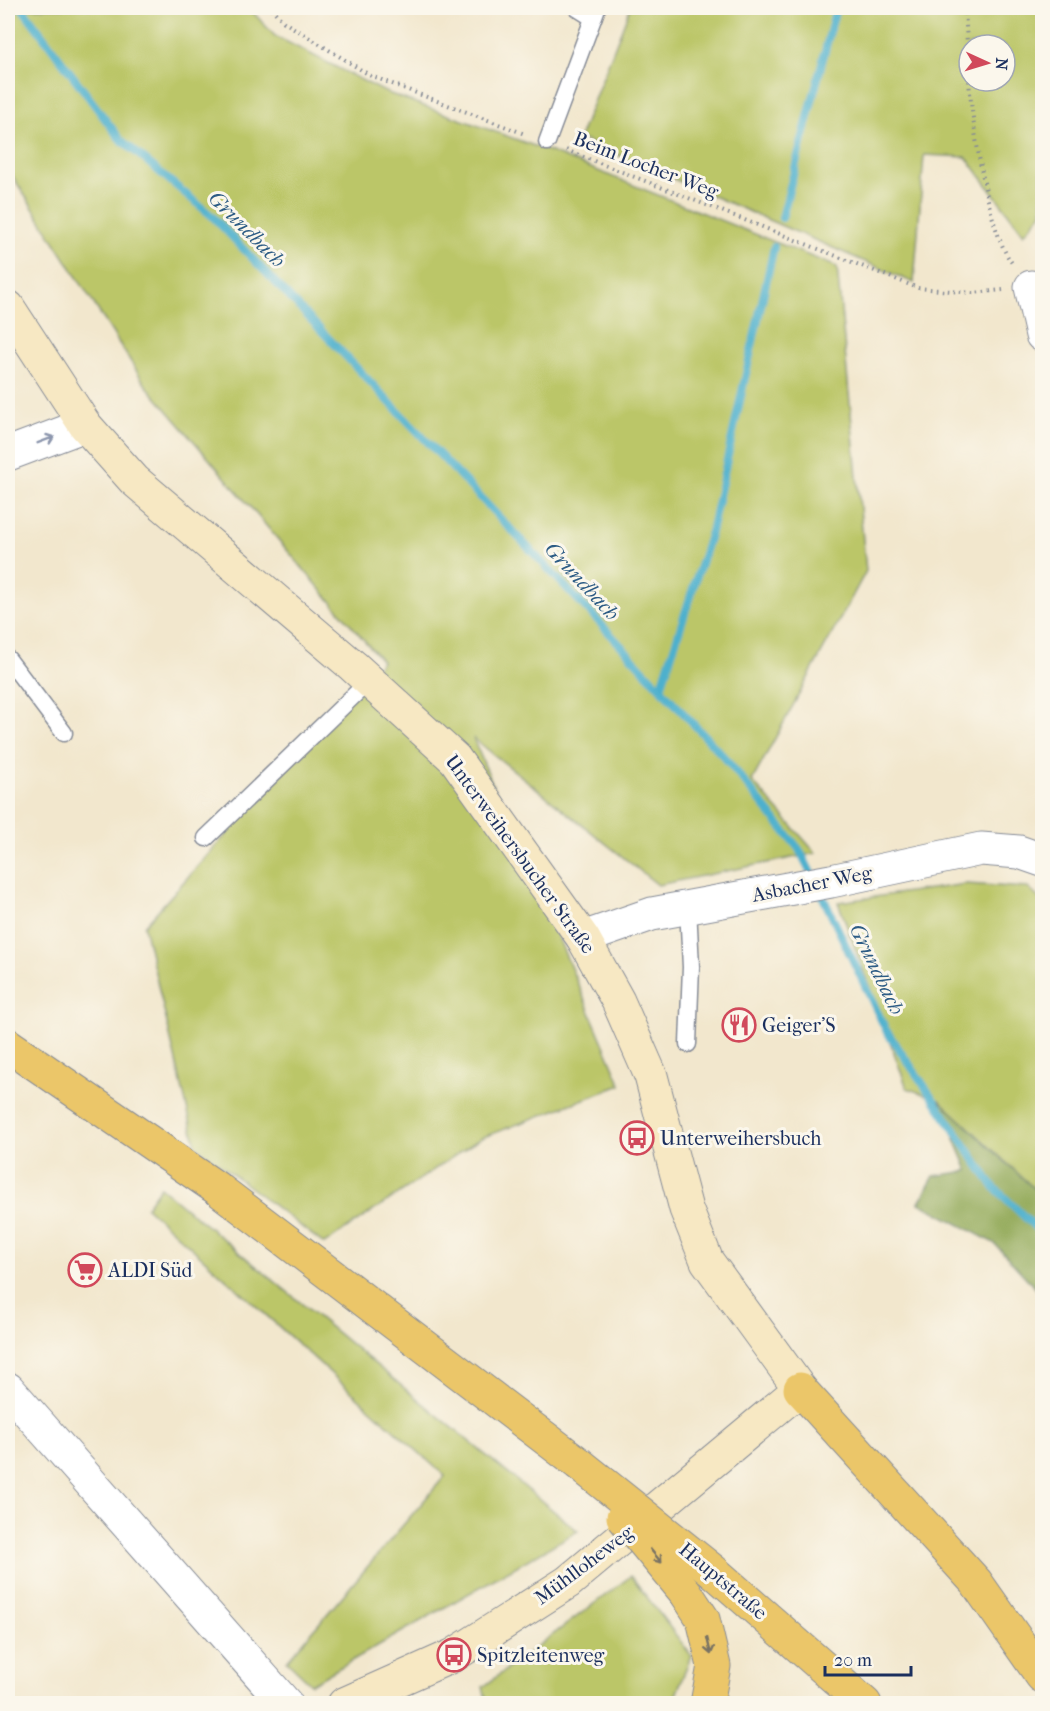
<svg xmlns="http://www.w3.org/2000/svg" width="1050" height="1711" viewBox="0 0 1050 1711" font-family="'IM FELL French Canon',serif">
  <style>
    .green { fill: #bbc668; stroke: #6b7a63; stroke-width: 1.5; fill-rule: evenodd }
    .forest { fill: #94ab5c; stroke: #586d5d; stroke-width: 1.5 }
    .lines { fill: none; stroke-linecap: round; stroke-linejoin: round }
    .stream { stroke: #4eb0cd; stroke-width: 8 }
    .lane-casing { stroke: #868b96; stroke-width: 19 }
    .street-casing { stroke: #868b96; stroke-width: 35 }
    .secondary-casing { stroke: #868b96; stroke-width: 35 }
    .primary-casing { stroke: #868b96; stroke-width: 35 }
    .path { stroke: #868b96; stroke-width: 4; stroke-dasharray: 1.5 4.5; stroke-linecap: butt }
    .lane { stroke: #fff; stroke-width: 16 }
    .street { stroke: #fff; stroke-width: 33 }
    .secondary { stroke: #f7e8c3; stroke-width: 33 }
    .primary { stroke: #ebc669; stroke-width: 33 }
    .primary-bridge-casing { stroke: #868b96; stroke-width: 35; stroke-linecap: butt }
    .primary-bridge { stroke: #ebc669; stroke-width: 33 }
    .oneway { stroke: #8d97ae }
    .oneway2 { stroke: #797363 }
    .labels { text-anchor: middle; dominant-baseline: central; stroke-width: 6; stroke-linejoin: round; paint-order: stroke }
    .street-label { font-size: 20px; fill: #1b2f5e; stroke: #fbf7ec }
    .poi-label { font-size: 20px; fill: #1b2f5e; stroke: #fbf7ec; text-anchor: start }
    .water-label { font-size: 21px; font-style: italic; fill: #2d5c85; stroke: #fbf7ec }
  </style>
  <rect width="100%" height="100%" fill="#fbf7ec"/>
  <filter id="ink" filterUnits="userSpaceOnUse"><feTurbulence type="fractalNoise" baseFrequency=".0167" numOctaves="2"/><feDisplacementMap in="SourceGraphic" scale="12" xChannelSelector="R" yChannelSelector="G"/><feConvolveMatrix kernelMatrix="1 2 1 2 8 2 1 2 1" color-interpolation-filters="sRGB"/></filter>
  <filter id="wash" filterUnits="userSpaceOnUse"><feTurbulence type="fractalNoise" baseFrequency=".008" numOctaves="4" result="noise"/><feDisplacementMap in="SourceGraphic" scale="24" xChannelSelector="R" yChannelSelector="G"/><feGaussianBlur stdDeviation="1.35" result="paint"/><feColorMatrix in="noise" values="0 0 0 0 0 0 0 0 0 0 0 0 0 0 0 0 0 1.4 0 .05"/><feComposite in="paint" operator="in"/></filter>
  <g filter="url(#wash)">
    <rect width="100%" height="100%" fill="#f2e7cd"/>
    <g class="green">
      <path d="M8,8H249L275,36L385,92L551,152L837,267L866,571L752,781L816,853L658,885L473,738L621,1085L481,1138L324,1244L196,1146L144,926L382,661L145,384L8,169Z"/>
      <path d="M630,8H1042V213L1024,234L966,157L924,155L914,283L579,138ZM969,45H1005V81H969Z"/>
      <path d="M966,884L1028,888L1042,901V1196L939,1100L907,1088L838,902Z"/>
      <path d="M160,1187L578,1531L311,1684L287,1661L445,1476L146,1207Z"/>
      <path d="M631,1576L691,1655L673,1703H487L483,1687Z"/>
    </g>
    <path class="forest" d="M939,1100L1042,1196V1295L994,1243L919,1203L934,1176L968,1171Z"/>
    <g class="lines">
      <g class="stream">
        <path d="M22,8L120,139L212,216L600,623L724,757L799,849L813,877"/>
        <path d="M782,218L836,8"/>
        <path d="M661,688L711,532L774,247"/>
        <path d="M820,891L886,1030L993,1186L1042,1234"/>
      </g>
    </g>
  </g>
  <g filter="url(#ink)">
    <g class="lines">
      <g class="lane-casing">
        <g id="lane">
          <path d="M577,8L593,18"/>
          <path d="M547,142L597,8"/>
          <path d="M8,659L64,733"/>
          <path d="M206,838L369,681"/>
          <path d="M688,1044L691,967L688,907"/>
        </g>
      </g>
      <g class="street-casing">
        <g id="street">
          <path d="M1031,287L1042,335"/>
          <path d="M8,454L85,425"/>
          <path d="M583,938L652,914L831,881L981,849L1019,852L1042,860"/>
          <path d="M8,1389L286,1704"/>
        </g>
      </g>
      <g class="secondary-casing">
        <path id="secondary" d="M8,307L85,425L134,480L353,666L455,759L583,938L618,1001L651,1076L686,1209L707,1261L800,1389L568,1582L454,1655L344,1704"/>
      </g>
      <g class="primary-casing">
        <g id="primary">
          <path d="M8,1045L218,1189L578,1463"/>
          <path d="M800,1389L976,1582L1042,1676"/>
          <path d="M713,1571L865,1704"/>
          <path d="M686,1593L703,1619L714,1666L707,1704"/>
        </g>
      </g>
      <g class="path">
        <path d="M271,8L284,22L371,76L525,134"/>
        <path d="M965,8L969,78"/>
        <path d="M969,81C972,122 988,232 1012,263"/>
        <path d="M566,150L918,288L973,293L1003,290"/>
      </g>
      <use href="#lane" class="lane"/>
      <use href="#street" class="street"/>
      <use href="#secondary" class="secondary"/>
      <use href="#primary" class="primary"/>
      <g class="primary-bridge-casing">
        <g id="primary-bridge">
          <path d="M578,1463L713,1571"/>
          <path d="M623,1517L686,1593"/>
        </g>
      </g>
      <use href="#primary-bridge" class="primary-bridge"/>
    </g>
    <defs><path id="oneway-shaft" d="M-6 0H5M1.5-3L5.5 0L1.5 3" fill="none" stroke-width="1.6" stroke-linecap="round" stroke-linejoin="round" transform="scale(1.5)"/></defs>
    <use class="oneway" href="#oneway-shaft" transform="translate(46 440) rotate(-21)"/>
    <g class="oneway2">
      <use href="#oneway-shaft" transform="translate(656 1556) rotate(50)"/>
      <use href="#oneway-shaft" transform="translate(709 1646) rotate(77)"/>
    </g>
  </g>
  <defs>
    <g id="restaurant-ring" transform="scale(1.725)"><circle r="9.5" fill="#fbf7ec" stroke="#d1495b" stroke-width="1.5"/><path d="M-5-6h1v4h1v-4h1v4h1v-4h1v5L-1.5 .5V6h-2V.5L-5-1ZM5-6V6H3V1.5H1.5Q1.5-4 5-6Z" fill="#d1495b"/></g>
    <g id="bus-ring" transform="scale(1.725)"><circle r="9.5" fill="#fbf7ec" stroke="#d1495b" stroke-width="1.5"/><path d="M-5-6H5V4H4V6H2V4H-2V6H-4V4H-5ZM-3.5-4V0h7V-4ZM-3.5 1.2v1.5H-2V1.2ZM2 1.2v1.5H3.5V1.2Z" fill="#d1495b"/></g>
    <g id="supermarket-ring" transform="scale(1.725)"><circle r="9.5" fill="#fbf7ec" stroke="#d1495b" stroke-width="1.5"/><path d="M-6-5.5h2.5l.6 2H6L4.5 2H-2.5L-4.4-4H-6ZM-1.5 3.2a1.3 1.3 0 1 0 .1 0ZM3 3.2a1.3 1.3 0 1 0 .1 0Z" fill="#d1495b"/></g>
  </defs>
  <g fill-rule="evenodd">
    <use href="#restaurant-ring" x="739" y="1025"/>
    <use href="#bus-ring" x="637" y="1138"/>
    <use href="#supermarket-ring" x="85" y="1270"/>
    <use href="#bus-ring" x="454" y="1655"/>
  </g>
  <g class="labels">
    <g class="street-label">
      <text transform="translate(646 165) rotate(21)">Beim Locher Weg</text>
      <text transform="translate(520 854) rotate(54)">Unterweihersbucher Straße</text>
      <text transform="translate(812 884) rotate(-11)">Asbacher Weg</text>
      <text transform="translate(584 1565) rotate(-37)">Mühlloheweg</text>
      <text transform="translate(723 1581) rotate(40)">Hauptstraße</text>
    </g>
    <g class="poi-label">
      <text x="762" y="1025">Geiger’S</text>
      <text x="660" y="1138">Unterweihersbuch</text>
      <text x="108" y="1270">ALDI Süd</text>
      <text x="477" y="1655">Spitzleitenweg</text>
    </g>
    <g class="water-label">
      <text transform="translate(247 229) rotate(45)">Grundbach</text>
      <text transform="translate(582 581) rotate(47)">Grundbach</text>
      <text transform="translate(877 969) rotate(64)">Grundbach</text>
    </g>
  </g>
  <rect width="1050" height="1711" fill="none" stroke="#fbf7ec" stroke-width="30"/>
  <g transform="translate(987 63) rotate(94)"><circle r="28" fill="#fbf7ec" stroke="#a1a7b3" stroke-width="1.5"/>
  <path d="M0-4.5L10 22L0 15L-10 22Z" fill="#d1495b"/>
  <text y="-9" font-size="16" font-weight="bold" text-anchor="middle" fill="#1b2f5e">N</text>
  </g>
  <path d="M825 1666v9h86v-9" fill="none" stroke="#1b2f5e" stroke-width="3"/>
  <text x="834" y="1666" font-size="18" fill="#1b2f5e" stroke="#fbf7ec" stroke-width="4.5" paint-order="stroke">20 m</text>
</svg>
